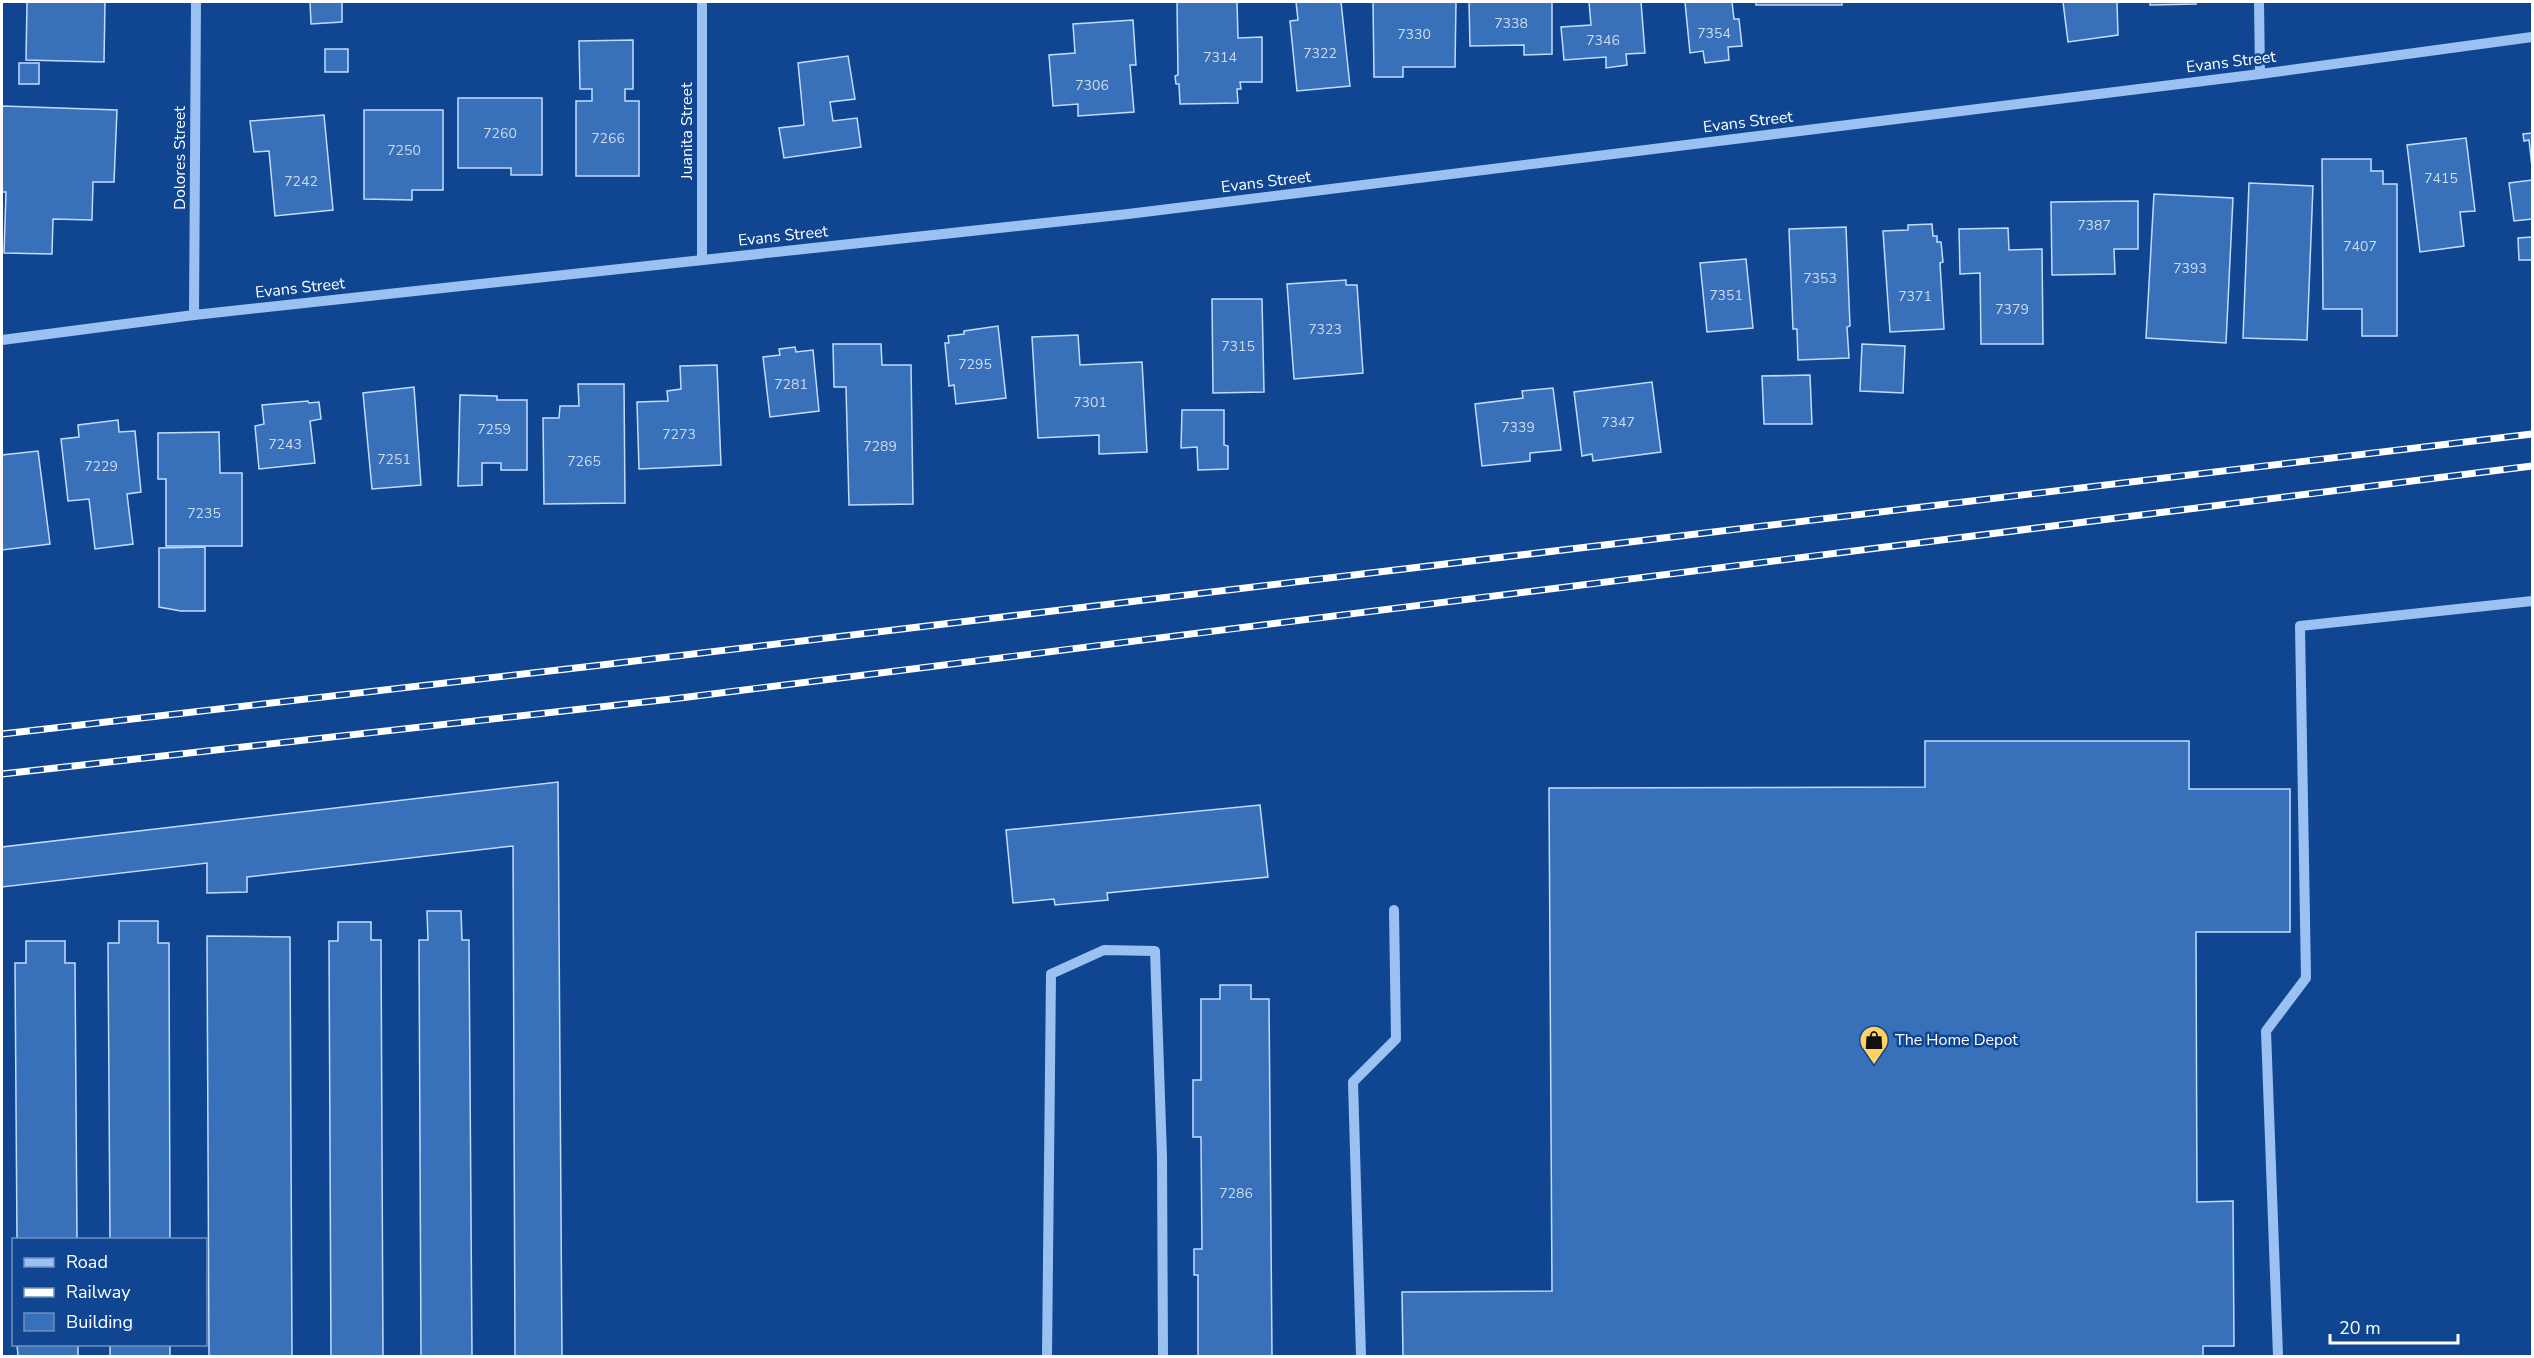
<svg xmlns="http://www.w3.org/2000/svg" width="2534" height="1358" viewBox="0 0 2534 1358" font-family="'Nunito Sans',sans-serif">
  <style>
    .building { fill: #3870ba; stroke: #c2dcfe; stroke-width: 1.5 }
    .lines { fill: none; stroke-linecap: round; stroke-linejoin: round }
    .minor { stroke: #9bc1f3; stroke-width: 10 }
    .rail-casing { stroke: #fff; stroke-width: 7 }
    .rail { stroke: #104691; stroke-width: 4.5; stroke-dasharray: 14; stroke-linecap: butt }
    .labels { text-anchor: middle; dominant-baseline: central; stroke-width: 5; stroke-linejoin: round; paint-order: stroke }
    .number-label { font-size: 14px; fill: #cddbee }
    .street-label { font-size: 16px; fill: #fff; stroke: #104691 }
    .poi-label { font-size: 16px; fill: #fff; stroke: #104691; text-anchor: start }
  </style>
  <rect width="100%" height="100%" fill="#104691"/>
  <g class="building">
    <path d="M27,2H105L104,62L26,60Z"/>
    <path d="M310,2H342V22L311,24Z"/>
    <path d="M1177,2H1237L1238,38L1262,37V82H1240L1241,89H1237L1238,103L1180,104L1179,84H1176L1175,76L1178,75Z"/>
    <path d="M1296,2H1341L1350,86L1297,91L1290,21L1298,20Z"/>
    <path d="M1373,2H1456L1455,67H1403V77H1374Z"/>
    <path d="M1469,2H1552V54L1524,55V45L1470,46Z"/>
    <path d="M1589,2H1641L1645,53L1626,54L1627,65L1606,68V57L1564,60L1561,27L1591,25Z"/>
    <path d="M1685,2H1732L1734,19H1739L1742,46L1728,47L1729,60L1705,63L1703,51L1690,53Z"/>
    <rect x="1756" y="2" width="86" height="3"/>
    <path d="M2063,2H2117L2118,35L2068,42Z"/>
    <path d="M2150,2H2196V4L2150,5Z"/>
    <path d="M1133,20L1136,65H1130L1134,112L1078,116V104L1053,106L1049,55L1075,53L1073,24Z"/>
    <path d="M633,40V89H625V101H639V176H576V101H592V89H580L579,41Z"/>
    <rect x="325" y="49" width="23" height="23"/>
    <path d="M848,56L855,99L830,102L833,121L857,118L861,147L784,158L779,128L804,125L798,63Z"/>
    <rect x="19" y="63" width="20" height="21"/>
    <path d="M458,98H542V175H511V168H458Z"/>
    <path d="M2,106L117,110L114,182H93L92,220L53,219L52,254L4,253L6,192H2Z"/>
    <path d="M364,110H443V190H412V200L364,199Z"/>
    <path d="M324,115L333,210L275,216L269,151L254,152L250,121Z"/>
    <path d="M2532,133V167L2529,140L2524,141L2523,134Z"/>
    <path d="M2466,138L2475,211L2460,212L2464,246L2420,252L2407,145Z"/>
    <path d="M2322,159H2371V171H2383V184H2397V336H2362V309H2323Z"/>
    <path d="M2532,180V219L2514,221L2509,183Z"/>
    <path d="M2249,183L2313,186L2307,340L2243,338Z"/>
    <path d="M2154,194L2233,198L2226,343L2146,338Z"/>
    <path d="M2138,201V249H2114L2115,274L2052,275L2051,202Z"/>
    <path d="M1932,224L1933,236H1937V242H1941L1943,262L1940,263L1944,329L1890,332L1883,231L1908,230V225Z"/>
    <path d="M1846,227L1850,326L1847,327L1849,358L1798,360L1797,329H1793L1789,229Z"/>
    <path d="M2008,228L2009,250L2042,249L2043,344H1981L1980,273L1960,274L1959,229Z"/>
    <path d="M2532,237V260H2519L2518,238Z"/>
    <path d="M1746,259L1753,328L1707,332L1700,263Z"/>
    <path d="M1346,280V285H1357L1363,373L1294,379L1287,284Z"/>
    <path d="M1212,299H1262L1264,392L1213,393Z"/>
    <path d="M998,326L1006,398L956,404L954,385L949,386L945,343H949L948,336L964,334V331Z"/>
    <path d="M1078,335L1080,365L1142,362L1147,452L1099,454V435L1038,438L1032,337Z"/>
    <path d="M833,344H881L882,365H911L913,504L849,505L846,387H834Z"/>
    <path d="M1862,344L1905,346L1903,393L1860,391Z"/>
    <path d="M795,347L796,352L813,350L819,411L770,417L763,357L780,355L779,349Z"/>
    <path d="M717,365L721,465L639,469L637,402L668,401L667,391L681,389L680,366Z"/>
    <path d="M1810,375L1812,424H1764L1762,376Z"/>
    <path d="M1652,382L1661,452L1593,461L1592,454L1582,456L1574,392Z"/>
    <path d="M578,384H624L625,503L544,504L543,418H559L560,406H579Z"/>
    <path d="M414,387L421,485L372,489L363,393Z"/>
    <path d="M1553,388L1561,450L1530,453V461L1482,466L1475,404L1523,398L1522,391Z"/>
    <path d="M460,395L497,396V400H527V470H501V463H482V485L458,486Z"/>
    <path d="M308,401L309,403L319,402L321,419L310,421L315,463L259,469L255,426L264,424L262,405Z"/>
    <path d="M1182,410H1224V445L1228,446V469L1198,470L1197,447L1181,448Z"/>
    <path d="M118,420L119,432L135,431L141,492L127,494L133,544L95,549L89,499L68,501L61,439L79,437L78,425Z"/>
    <path d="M219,432L220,473H242V546H166V479H158V433Z"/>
    <path d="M38,451L50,544L2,550V455Z"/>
    <path d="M205,547V611H181L159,607V548Z"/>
    <path d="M1925,741H2189V789H2290V932H2196L2197,1202L2233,1201L2234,1346H2203V1356H1403L1402,1292L1552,1291L1549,788L1925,787Z"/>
    <path d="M558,782L562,1356H515L513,846L247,877V892L207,893V863L2,887V847Z"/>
    <path d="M1260,805L1268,877L1107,893L1108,900L1055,905L1054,899L1013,903L1006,830Z"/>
    <path d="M427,911H461L462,940H469L472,1356H421L419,940H428Z"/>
    <path d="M119,921H158V943H169L170,1240H110L108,943H119Z"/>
    <path d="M338,922H371V940H381L383,1356H331L329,941H338Z"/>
    <path d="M207,936L290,937L292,1356H209Z"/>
    <path d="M26,941H65V963H75L77,1240H17L15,963H26Z"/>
    <path d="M1220,985H1251V999H1269L1272,1356H1198V1275H1194V1249H1202L1201,1137H1193V1080H1201V999H1220Z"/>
    <path d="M17,1344H78V1356H18Z"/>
    <rect x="110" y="1344" width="60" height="12"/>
  </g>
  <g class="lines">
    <g class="minor">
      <path d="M702,2V260"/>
      <path d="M2259,2L2260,74"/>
      <path d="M194,315L196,2"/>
      <path d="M2,340L194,315L1128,214L2260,74L2532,37"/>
      <path d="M1047,1356L1051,974L1104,950L1155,951L1162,1156L1163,1356"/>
      <path d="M1361,1356L1353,1082L1396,1039L1394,910"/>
      <path d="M2278,1356L2266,1031L2306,978L2300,626L2532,601"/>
    </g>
    <g class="rail-casing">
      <g id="rail">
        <path d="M2,734L593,666L2532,434"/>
        <path d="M2,774L680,698L2532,466"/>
      </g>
    </g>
    <use href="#rail" class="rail"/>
  </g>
  <defs>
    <g id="shop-pin" transform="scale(1.5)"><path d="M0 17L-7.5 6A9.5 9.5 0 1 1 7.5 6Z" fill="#ffd35d" stroke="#104691"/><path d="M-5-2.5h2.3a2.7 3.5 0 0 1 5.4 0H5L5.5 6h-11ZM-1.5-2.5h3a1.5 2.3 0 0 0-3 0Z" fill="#111"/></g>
  </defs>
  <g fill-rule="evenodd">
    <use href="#shop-pin" x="1874" y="1040"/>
  </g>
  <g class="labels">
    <g class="number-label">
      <text x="1511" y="23">7338</text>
      <text x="1714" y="33">7354</text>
      <text x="1414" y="34">7330</text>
      <text x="1603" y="40">7346</text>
      <text x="1320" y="53">7322</text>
      <text x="1220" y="57">7314</text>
      <text x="1092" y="85">7306</text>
      <text x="500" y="133">7260</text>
      <text x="608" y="138">7266</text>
      <text x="404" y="150">7250</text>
      <text x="2441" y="178">7415</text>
      <text x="301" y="181">7242</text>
      <text x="2094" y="225">7387</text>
      <text x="2360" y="246">7407</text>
      <text x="2190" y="268">7393</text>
      <text x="1820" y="278">7353</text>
      <text x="1726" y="295">7351</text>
      <text x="1915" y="296">7371</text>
      <text x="2012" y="309">7379</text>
      <text x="1325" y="329">7323</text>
      <text x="1238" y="346">7315</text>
      <text x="975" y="364">7295</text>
      <text x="791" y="384">7281</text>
      <text x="1090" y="402">7301</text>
      <text x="1618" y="422">7347</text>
      <text x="1518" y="427">7339</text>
      <text x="494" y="429">7259</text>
      <text x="679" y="434">7273</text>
      <text x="285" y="444">7243</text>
      <text x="880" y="446">7289</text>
      <text x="394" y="459">7251</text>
      <text x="584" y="461">7265</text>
      <text x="101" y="466">7229</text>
      <text x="204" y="513">7235</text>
      <text x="1236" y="1193">7286</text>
    </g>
    <g class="street-label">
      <text transform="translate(2231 62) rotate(-7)">Evans Street</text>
      <text transform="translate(1748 122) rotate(-7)">Evans Street</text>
      <text transform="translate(687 131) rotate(-90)">Juanita Street</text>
      <text transform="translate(180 158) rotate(-90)">Dolores Street</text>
      <text transform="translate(1266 182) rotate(-7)">Evans Street</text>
      <text transform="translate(783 236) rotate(-6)">Evans Street</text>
      <text transform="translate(300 288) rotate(-6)">Evans Street</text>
    </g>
    <g class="poi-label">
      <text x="1895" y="1040">The Home Depot</text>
    </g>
  </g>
  <rect width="2534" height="1358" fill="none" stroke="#ffffff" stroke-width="6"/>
  <rect x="12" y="1238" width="195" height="108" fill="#104691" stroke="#7090bd" stroke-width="1.5"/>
  <rect x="24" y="1258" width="30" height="9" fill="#9bc1f3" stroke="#7090bd" stroke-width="1.5"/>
  <text x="66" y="1268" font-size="18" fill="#ffffff">Road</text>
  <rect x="24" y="1288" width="30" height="9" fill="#ffffff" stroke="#7090bd" stroke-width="1.5"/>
  <text x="66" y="1298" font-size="18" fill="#ffffff">Railway</text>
  <rect x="24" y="1313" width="30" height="18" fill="#3870ba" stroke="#7090bd" stroke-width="1.5"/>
  <text x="66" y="1328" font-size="18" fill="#ffffff">Building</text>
  <path d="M2330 1334v9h128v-9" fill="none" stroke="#ffffff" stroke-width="3"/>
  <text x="2339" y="1334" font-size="18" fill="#ffffff" stroke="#104691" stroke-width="4.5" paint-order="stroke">20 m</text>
</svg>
